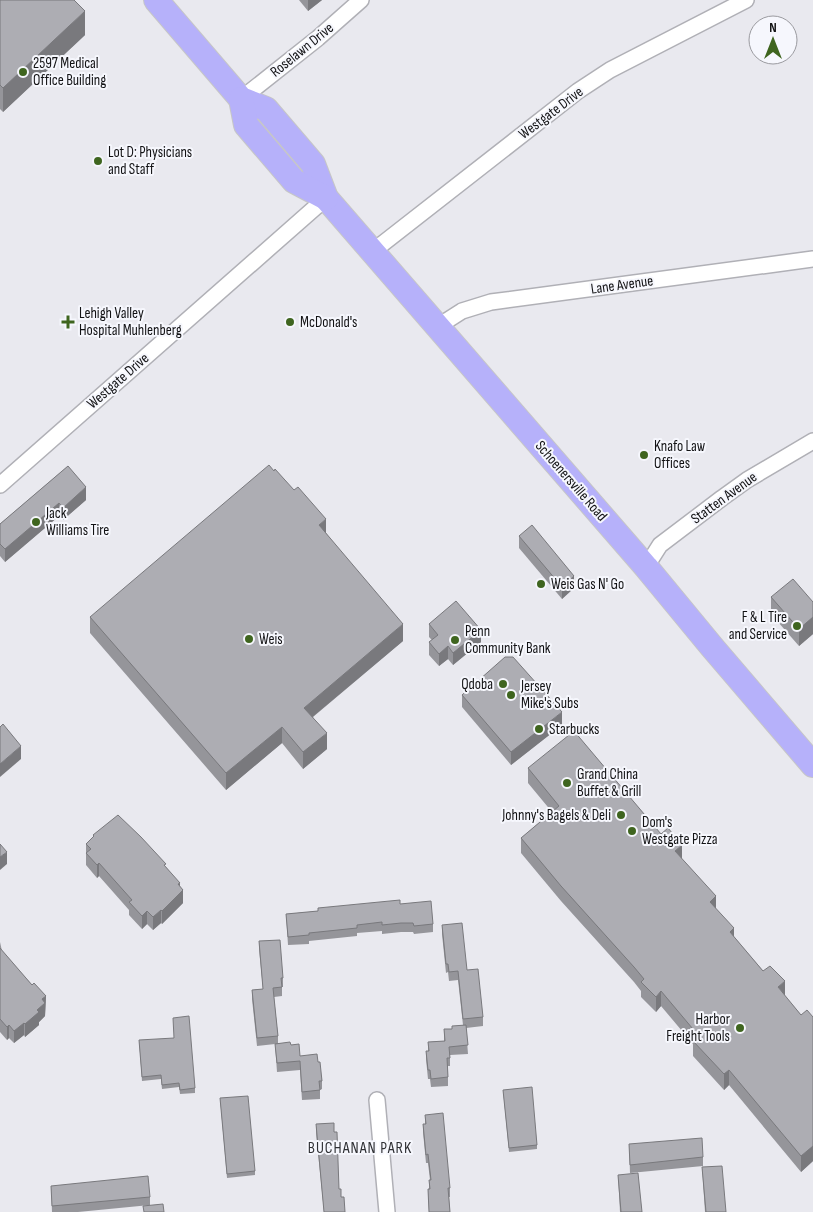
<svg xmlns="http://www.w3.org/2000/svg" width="813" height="1212" viewBox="0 0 813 1212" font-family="'Sofia Sans Condensed',sans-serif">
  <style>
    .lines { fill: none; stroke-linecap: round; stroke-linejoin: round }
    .minor-casing { stroke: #b0b0b6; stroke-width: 18 }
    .primary-casing { stroke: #c6c6c7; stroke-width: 26 }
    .minor { stroke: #fff; stroke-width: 15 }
    .primary { stroke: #b6b1fa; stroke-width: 24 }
    .wall { fill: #95959a }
    .shaded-wall { fill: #79797d }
    .building { fill: #adadb3; stroke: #79797d }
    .poi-dot { fill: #3f651f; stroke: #f6f7fd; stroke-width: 2 }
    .labels { text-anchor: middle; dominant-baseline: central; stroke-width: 4; stroke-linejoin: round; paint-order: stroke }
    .street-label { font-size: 15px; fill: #121214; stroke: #f6f7fd }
    .poi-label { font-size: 15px; fill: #121214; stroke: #f6f7fd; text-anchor: start }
    .neighbourhood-label { font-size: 16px; letter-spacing: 1px; fill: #2f3034; stroke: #f6f7fd }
  </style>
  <rect width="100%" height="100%" fill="#e9e9ef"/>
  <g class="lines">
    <g class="minor-casing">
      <g id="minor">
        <path d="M241,99L318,38L361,0"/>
        <path d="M372,252L578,91L610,70L746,0"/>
        <path d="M437,327L462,311L491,302L813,259"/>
        <path d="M0,485L326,198"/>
        <path d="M646,567L660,545L722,498L747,480L813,441"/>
        <path d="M377,1100L387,1212"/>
      </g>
    </g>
    <g class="primary-casing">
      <g id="primary">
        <path d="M156,0L241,99L266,109L313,164L326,198L646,567L712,647L813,765"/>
        <path d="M241,99L246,125L294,181L326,198"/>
      </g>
    </g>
    <use href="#minor" class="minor"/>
    <use href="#primary" class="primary"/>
  </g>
  <g class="wall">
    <path d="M0,0L85,35L3,112L0,109Z"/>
    <path d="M299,0H322L308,11Z"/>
    <path d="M68,466L86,500L63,520L59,516L5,562L0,556V524Z"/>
    <path d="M326,533L403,641L313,717L327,749L303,769L282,743L226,790L90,633V617Z"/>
    <path d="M519,536L574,588L562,599L519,548Z"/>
    <path d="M771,597L813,602V634L799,646L771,614Z"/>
    <path d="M429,624L481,642L453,665L448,659L439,666L429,655V642L432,640L429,637Z"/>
    <path d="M462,695L562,725L511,765L462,707Z"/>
    <path d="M528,768L682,859L734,937L801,1015L813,1017V1161L801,1172L729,1085L724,1090L693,1056V1044L661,1006L656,1012L641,997V991L634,982L561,901L521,853V838L552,812L528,783Z"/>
    <path d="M93,835L166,867L180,886L183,903L162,924L161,923L153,930L147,924L142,929L129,915V910L99,876L97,878L86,865V844L93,837Z"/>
    <path d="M400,904L433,924V932L414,934L413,932H401L382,934V931L357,933V936L309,941V944L288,945L286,914Z"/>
    <path d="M442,925L467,970L483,1017V1026L466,1028L468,1054L450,1055V1066H448V1086L431,1087L430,1079H428L426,1059V1051H428V1042L444,1041V1029H452L463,1025L458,980L449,981L448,972L446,973L442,934Z"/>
    <path d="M259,941L283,978V987H282V996L274,997L278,1036V1043L291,1045L300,1056L318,1062L322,1081V1089L320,1090V1099L302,1100L300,1070L277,1072L275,1044L257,1046L252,999V990L263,989L259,949Z"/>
    <path d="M0,942L2,951L32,985L46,996L45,1016L39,1022V1025L25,1037L24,1035L14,1043L9,1038L7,1040L0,1032Z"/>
    <path d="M139,1040L195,1088V1093L180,1094L179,1087L162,1089L161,1079L142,1081Z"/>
    <path d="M503,1090L537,1145V1149L509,1152Z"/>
    <path d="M220,1098L255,1171V1175L227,1178Z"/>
    <path d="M425,1115L450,1188V1197H449L450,1212H429L428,1189H429V1180H430L428,1163H426L423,1132V1124H425Z"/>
    <path d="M316,1124L339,1189L345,1212H324L316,1133Z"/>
    <path d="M629,1144L703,1157V1166L630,1173Z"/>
    <path d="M702,1167L726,1212H705Z"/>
    <path d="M618,1175L642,1212H620Z"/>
    <path d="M51,1186L150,1197V1205L78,1212H52Z"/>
  </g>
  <g class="shaded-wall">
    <path d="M308,0H322L308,11Z"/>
    <path d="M85,11V35L3,112V88Z"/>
    <path d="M86,487V500L63,520V508Z"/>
    <path d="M59,503V516L5,562V549Z"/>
    <path d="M326,519V535L319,525Z"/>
    <path d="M574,576V588L562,599V587Z"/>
    <path d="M813,617V634L799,646V629Z"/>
    <path d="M403,624V641L304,724V708Z"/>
    <path d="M481,630V642L453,665V653Z"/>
    <path d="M448,646V659L439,666V654Z"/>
    <path d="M562,712V725L511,765V752Z"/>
    <path d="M282,727V743L226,790V773Z"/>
    <path d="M327,733V749L303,769V752Z"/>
    <path d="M21,746V759L0,777V764Z"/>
    <path d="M682,845V860L675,851Z"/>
    <path d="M7,852V864L0,870V857Z"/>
    <path d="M99,863V876L97,878V865Z"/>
    <path d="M180,883V893L183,890V903L162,924V911L178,884Z"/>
    <path d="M716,896V911L710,902Z"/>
    <path d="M161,910V923L153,930V917Z"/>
    <path d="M147,911V924L142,929V916Z"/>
    <path d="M734,928V943L730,932Z"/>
    <path d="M785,981V996L778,987Z"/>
    <path d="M661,991V1006L656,1012V997Z"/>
    <path d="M46,996L45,1016L39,1022V1025L25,1037V1024L37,1010L42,999Z"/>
    <path d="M24,1023V1035L14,1043V1031Z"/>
    <path d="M9,1025V1038L7,1040V1027Z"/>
    <path d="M729,1070V1085L724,1090V1074Z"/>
    <path d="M813,1146V1161L801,1172V1156Z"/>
  </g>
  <g class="building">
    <path d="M0,0H74L85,11L3,88L0,85Z"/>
    <path d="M269,465L274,471L275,469L294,490L298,487L326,519L319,525L403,624L304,708L327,733L303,752L282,727L226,773L90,617Z"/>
    <path d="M68,466L86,487L63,508L59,503L5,549L0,544V524Z"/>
    <path d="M532,525L574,576L562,587L519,536Z"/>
    <path d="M793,579L813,602V617L799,629L771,597Z"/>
    <path d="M456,601L481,630L453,653L448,646L439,654L429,642L438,635L429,624Z"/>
    <path d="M505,657H513L562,712L511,752L462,695Z"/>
    <path d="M3,724L21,746L0,764V727Z"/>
    <path d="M574,731L661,834L668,828L682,845L675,851L716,896L710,902L734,928L730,932L763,971L770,966L785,981L778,987L801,1015L807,1010L813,1017V1146L801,1156L729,1070L724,1074L693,1041L698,1035L661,991L656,997L641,982L644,979L634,967L561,886L521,838L559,806L528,768Z"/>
    <path d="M118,815L141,837L166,864L164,865L180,883L178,884L183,890L162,911L161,910L153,917L147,911L142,916L129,902L132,900L99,863L97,865L86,853L91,849L86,844L94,836L93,835Z"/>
    <path d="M0,844L7,852L0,857Z"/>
    <path d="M400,900V904L431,901L433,924L414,926L413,923H401L382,925V922L357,925V928L309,933V935L288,937L286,914L318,911V908Z"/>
    <path d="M462,923L467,970L478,969L483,1017L463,1019L458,971L449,972L448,964H446L442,925Z"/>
    <path d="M280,940L283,978H281L282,987L273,988L278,1036L257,1038L252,990L263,989L259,941Z"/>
    <path d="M0,948L32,985L34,983L46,996L42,999L45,1003L37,1010L39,1012L25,1024L24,1023L14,1031L9,1025L7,1027L0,1019Z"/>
    <path d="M189,1016L195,1088L180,1090L179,1083L162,1085L161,1075L142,1077L139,1040L174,1038L173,1018Z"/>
    <path d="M466,1025L468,1045L449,1047L450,1058H447L448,1077L431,1079L430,1070H428L426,1051H429L428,1042L445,1041L444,1029H452V1026Z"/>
    <path d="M290,1042L291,1045L299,1044L300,1056L317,1054L318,1062H320L322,1081H319L320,1090L302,1092L300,1061L277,1063L275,1044Z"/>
    <path d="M532,1087L537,1145L509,1148L503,1090Z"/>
    <path d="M248,1096L255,1171L227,1174L220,1098Z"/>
    <path d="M443,1113L450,1188H448L450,1212H429L428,1189H430L429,1180H431L428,1154L426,1155L423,1124H426L425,1115Z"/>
    <path d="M334,1123V1132H337L339,1189H341V1197H344L345,1212H324L316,1124Z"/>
    <path d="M702,1138L703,1157L630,1165L629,1144Z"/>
    <path d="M722,1166L726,1212H706L702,1167Z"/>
    <path d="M638,1173L642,1212H621L618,1175Z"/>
    <path d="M148,1176L150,1197L52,1206L51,1186Z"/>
    <path d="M163,1204L164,1212H144L143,1206Z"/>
  </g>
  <g class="poi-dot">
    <circle cx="23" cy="72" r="5"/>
    <circle cx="98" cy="161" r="5"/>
    <path d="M65.5 314.5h5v5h5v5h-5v5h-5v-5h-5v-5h5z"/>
    <circle cx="290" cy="322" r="5"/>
    <circle cx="644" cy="455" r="5"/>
    <circle cx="36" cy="522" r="5"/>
    <circle cx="541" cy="584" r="5"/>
    <circle cx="797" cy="626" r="5"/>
    <circle cx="249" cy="639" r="5"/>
    <circle cx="455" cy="640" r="5"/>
    <circle cx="503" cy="684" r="5"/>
    <circle cx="511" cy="695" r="5"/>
    <circle cx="539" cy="729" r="5"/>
    <circle cx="567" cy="783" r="5"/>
    <circle cx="621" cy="815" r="5"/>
    <circle cx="632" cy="831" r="5"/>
    <circle cx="740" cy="1028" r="5"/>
  </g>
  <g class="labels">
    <g class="street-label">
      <text transform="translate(302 50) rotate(-39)">Roselawn Drive</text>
      <text transform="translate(551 113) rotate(-37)">Westgate Drive</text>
      <text transform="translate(622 285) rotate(-8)">Lane Avenue</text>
      <text transform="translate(118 381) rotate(-41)">Westgate Drive</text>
      <text transform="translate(571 481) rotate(49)">Schoenersville Road</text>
      <text transform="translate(724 498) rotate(-36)">Statten Avenue</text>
    </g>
    <g class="poi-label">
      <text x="33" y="63">2597 Medical<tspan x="33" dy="17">Office Building</tspan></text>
      <text x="108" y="152">Lot D: Physicians<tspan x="108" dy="17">and Staff</tspan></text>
      <text x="79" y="313">Lehigh Valley<tspan x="79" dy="17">Hospital Muhlenberg</tspan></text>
      <text x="300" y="322">McDonald's</text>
      <text x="654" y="446">Knafo Law<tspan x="654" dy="17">Offices</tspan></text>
      <text x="46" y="513">Jack<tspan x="46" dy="17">Williams Tire</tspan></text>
      <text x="551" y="584">Weis Gas N' Go</text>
      <text x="787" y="617" text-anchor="end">F &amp; L Tire<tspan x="787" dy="17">and Service</tspan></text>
      <text x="465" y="631">Penn<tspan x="465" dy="17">Community Bank</tspan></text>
      <text x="259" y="639">Weis</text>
      <text x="493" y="684" text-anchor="end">Qdoba</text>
      <text x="521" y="686">Jersey<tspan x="521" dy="17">Mike's Subs</tspan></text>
      <text x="549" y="729">Starbucks</text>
      <text x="577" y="774">Grand China<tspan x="577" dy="17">Buffet &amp; Grill</tspan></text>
      <text x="611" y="815" text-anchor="end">Johnny's Bagels &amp; Deli</text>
      <text x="642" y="822">Dom's<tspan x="642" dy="17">Westgate Pizza</tspan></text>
      <text x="730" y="1019" text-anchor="end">Harbor<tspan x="730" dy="17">Freight Tools</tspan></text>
    </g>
    <g class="neighbourhood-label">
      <text x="360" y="1148">BUCHANAN PARK</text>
    </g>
  </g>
  <g transform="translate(773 40)"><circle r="24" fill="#f6f7fd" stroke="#9b9ba0"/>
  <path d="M0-4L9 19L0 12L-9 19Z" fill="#3f651f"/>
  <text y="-8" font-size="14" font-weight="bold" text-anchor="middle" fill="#121214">N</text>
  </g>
</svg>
